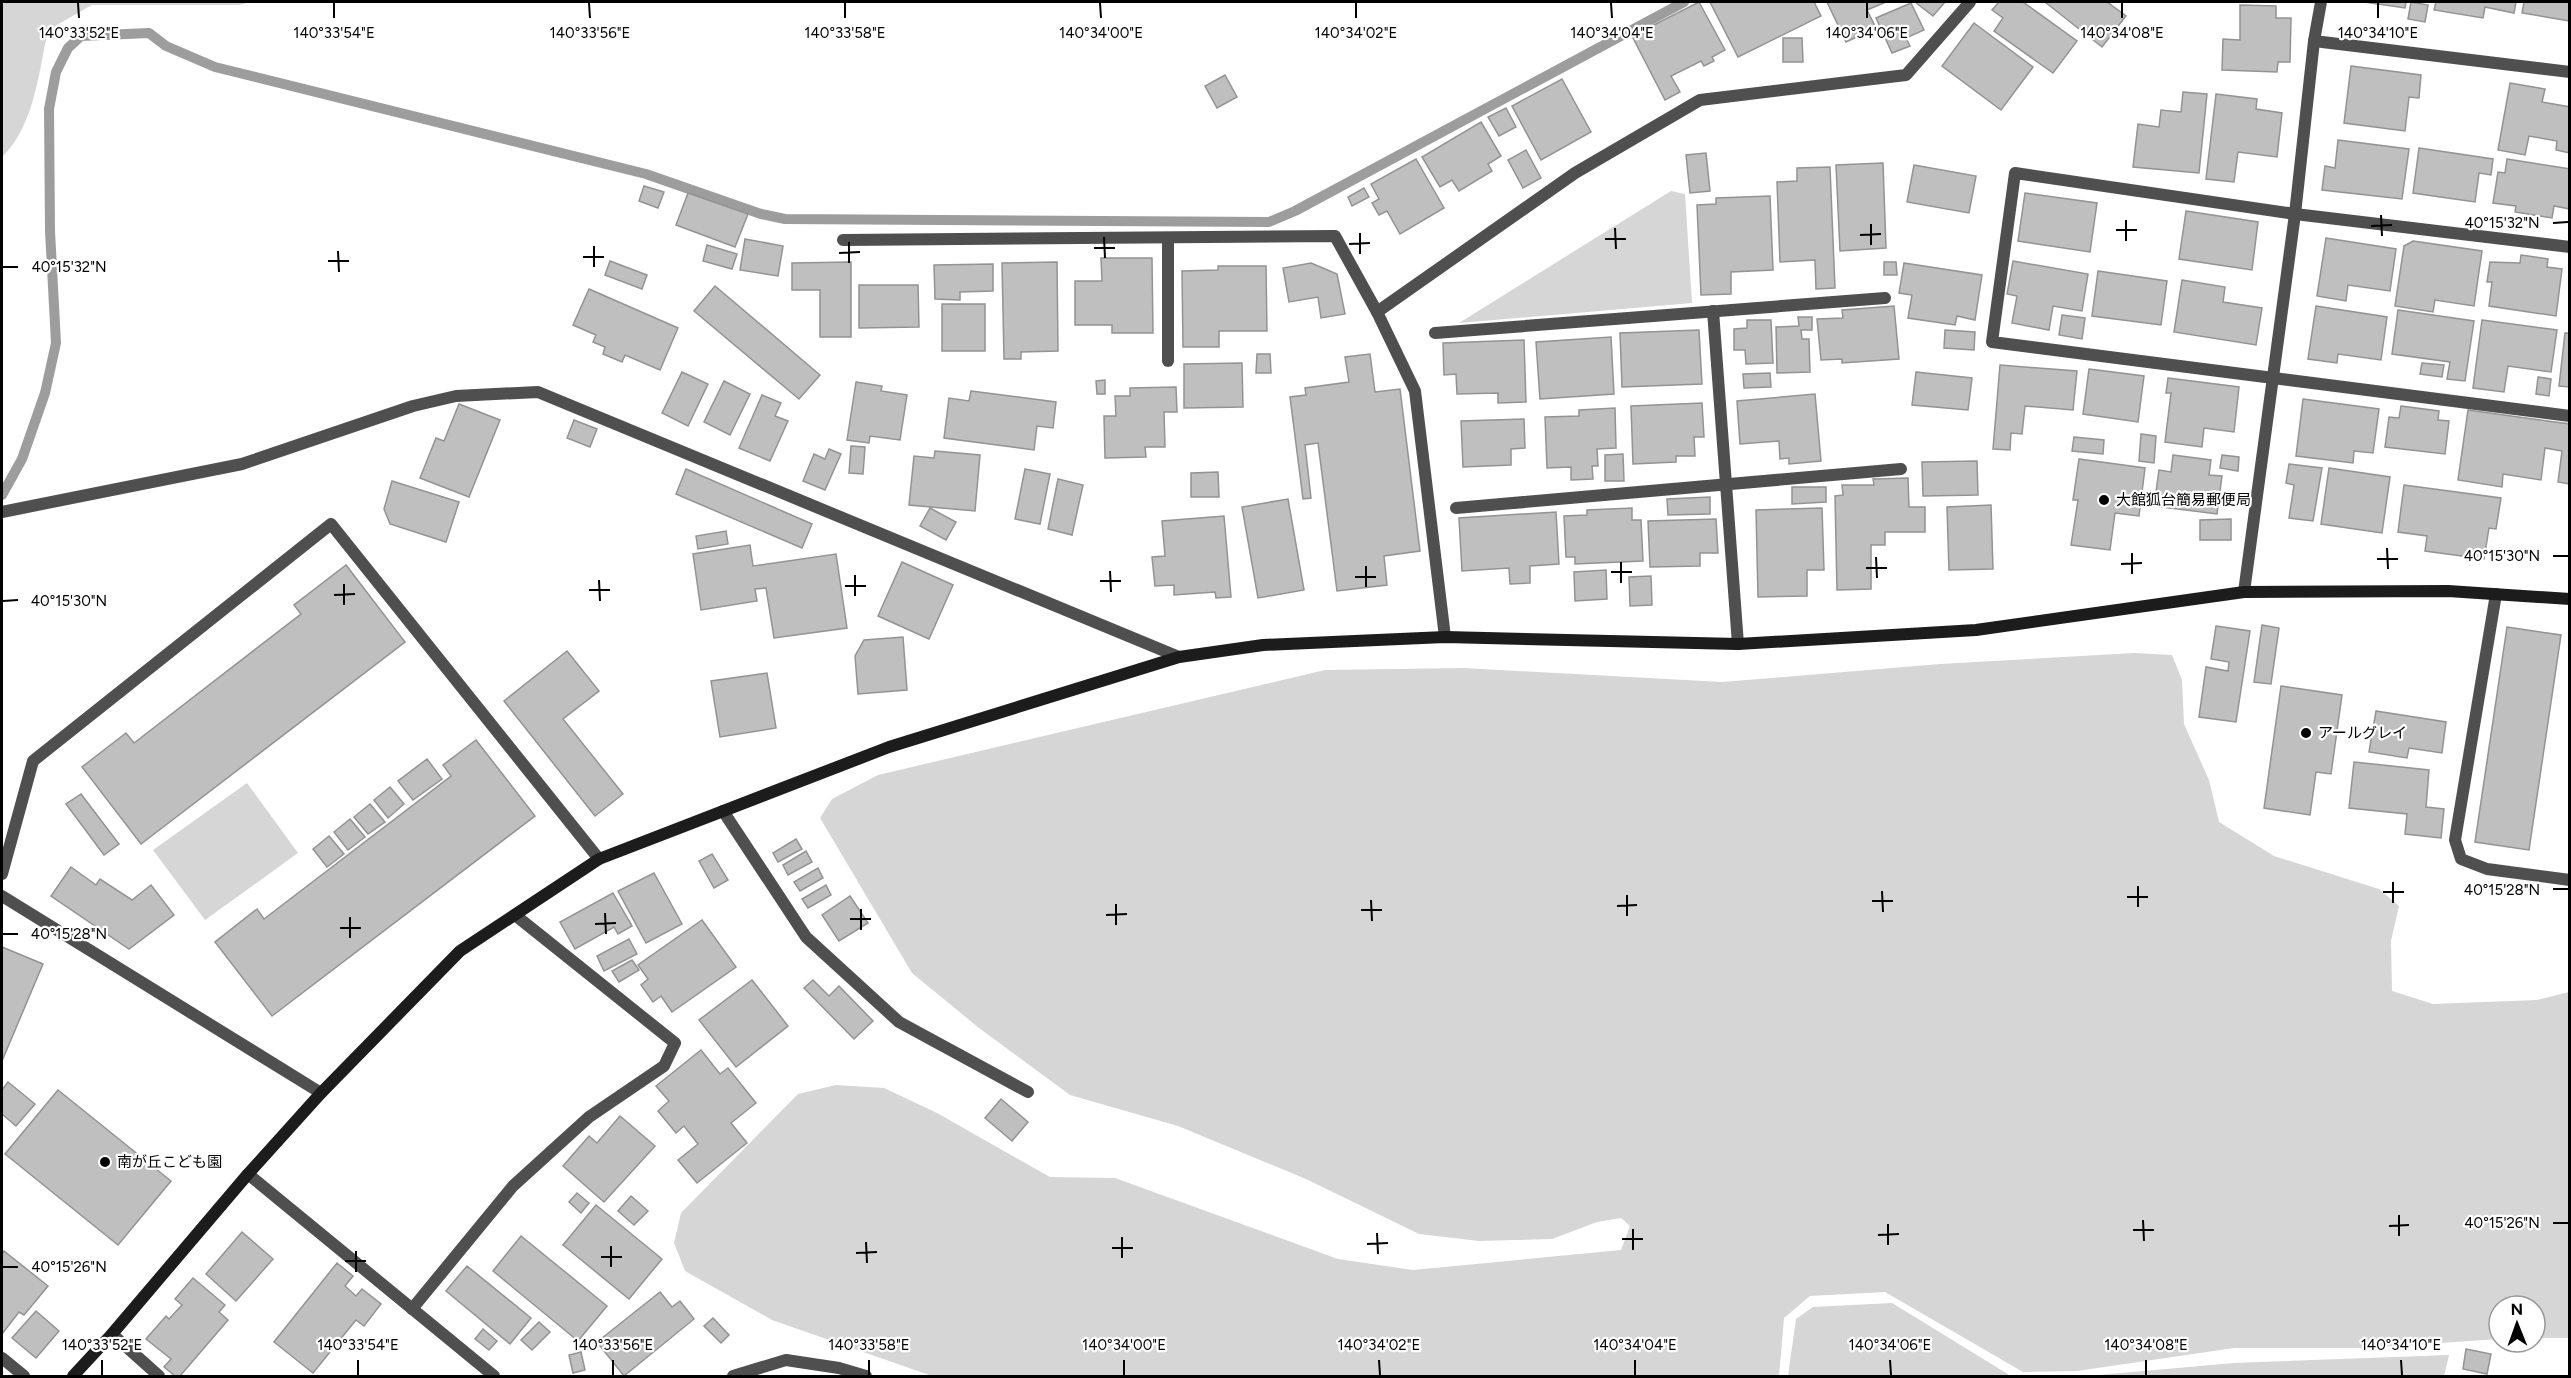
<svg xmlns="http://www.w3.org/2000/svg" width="2571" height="1378" viewBox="0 0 2571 1378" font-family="Figtree,'Noto Sans JP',sans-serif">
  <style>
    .green { fill: #d6d6d6 }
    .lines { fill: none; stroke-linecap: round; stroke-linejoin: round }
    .stream { stroke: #9d9d9d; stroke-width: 10 }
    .building { fill: #bfbfbf; stroke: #939393; stroke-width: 1.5 }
    .street { stroke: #4f4f4f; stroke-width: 12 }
    .secondary { stroke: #1c1c1c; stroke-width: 12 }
    .ticks { fill: none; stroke: #000; stroke-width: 2 }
    .poi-dot { fill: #000; stroke: #fff; stroke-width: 2 }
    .labels { text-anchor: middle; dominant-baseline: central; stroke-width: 4.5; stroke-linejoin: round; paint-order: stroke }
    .poi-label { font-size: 15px; fill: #000; stroke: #fff; text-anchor: start }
    .ticks-label { font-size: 15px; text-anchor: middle; fill: #000; stroke: #fff; stroke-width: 4.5; stroke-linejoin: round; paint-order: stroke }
  </style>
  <rect width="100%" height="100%" fill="#fff"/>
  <g class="green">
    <path d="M2,2H251L239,5H92L48,30C39,71 34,127 2,157Z"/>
    <path d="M1671,191L1685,194L1692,303L1459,323Z"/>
    <path d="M2134,653L2172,655L2182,680L2184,724L2209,780L2219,822L2274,856L2379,889L2399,906L2391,941L2392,991L2433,1004L2537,1000L2569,992V1338H2535V1306H2499V1339L2366,1348H2234L2077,1371L2023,1372L1885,1292L1810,1296L1784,1318L1779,1376H932L772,1320L685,1271L674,1243L681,1213L798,1094L836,1085L884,1088L937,1113L1050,1177L1115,1178L1338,1259L1413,1270L1621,1250L1630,1226L1621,1218L1597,1222L1552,1239L1479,1241L1419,1234L1306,1179L1178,1126L1070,1095L979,1028L912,973L820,818L832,799L878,775L1325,670L1463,668L1722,682L1940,664Z"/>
    <path d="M247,783L298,853L205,920L153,850Z"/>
    <path d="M1892,1303L2011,1376H1788L1796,1319L1813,1307Z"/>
    <path d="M2449,1355L2444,1376H2087L2234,1363Z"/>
  </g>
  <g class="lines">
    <path class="stream" d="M2,495L22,459L45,393L56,343L50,231L49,109L56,72L68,48L81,36L149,33L166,46L215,67L646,174L761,214L785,219L1269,222L1295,211L1684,2"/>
  </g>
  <g class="building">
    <path d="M1699,2L1725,50L1712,57L1714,61L1704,66L1701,61L1671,76L1680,92L1665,100L1632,36Z"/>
    <path d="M1710,2H1814L1821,16L1738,57Z"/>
    <path d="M1827,2H1886L1867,10L1876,28L1846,42Z"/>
    <path d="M1915,2H1945L1933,16Z"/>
    <path d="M1999,2H2023L2077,41L2053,73L1994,31L2003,18L1992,10Z"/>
    <path d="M2045,2H2107L2126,16L2102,47Z"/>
    <path d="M2364,2H2406L2405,8Z"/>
    <path d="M2411,2L2428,5L2425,22L2408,19Z"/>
    <path d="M2436,2H2516L2514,13L2485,7L2483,18L2434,10Z"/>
    <path d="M2524,2H2570V21L2522,13Z"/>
    <path d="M1911,3L1924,30L1906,38L1910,46L1892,53L1876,18Z"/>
    <path d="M2240,5L2276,6V18H2291L2290,62H2278L2277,72L2222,70L2223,39L2240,40Z"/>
    <path d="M1974,23L2033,67L2001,110L1942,66Z"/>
    <path d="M1783,38H1802L1803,62H1783Z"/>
    <path d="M2351,66L2421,75L2419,98L2409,97L2405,131L2344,123Z"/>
    <path d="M1225,75L1237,97L1217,108L1205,86Z"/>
    <path d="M1562,79L1591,132L1541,160L1512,106Z"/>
    <path d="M2510,83L2545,89L2542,102L2570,107V153L2556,150L2557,141L2529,136L2525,155L2498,150Z"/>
    <path d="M2183,92L2207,94L2199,173L2133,167L2138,124L2159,127L2161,110L2181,112Z"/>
    <path d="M2216,94L2257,99L2256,109L2282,113L2277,157L2238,152L2234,182L2206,179Z"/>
    <path d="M1506,108L1516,127L1499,136L1488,117Z"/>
    <path d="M1481,122L1501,156L1488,164L1492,171L1459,191L1452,180L1440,187L1422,157Z"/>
    <path d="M2338,140L2409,149L2402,199L2322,190L2325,166L2335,168Z"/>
    <path d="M2419,148L2493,159L2491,175L2479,173L2475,202L2413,193Z"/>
    <path d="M1526,150L1541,178L1523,188L1508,160Z"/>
    <path d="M1706,153L1710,191L1690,193L1686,155Z"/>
    <path d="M1416,159L1444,208L1400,234L1387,211L1379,215L1372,203L1379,199L1371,184Z"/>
    <path d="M2507,159L2570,169V209L2554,206L2552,218L2515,212L2516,206L2493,203L2498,172L2505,173Z"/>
    <path d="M1883,163L1886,248L1840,251L1836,165Z"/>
    <path d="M1914,165L1976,176L1969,213L1907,202Z"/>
    <path d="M1830,167L1835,288L1816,289L1815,260L1780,262L1777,182L1797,181V168Z"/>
    <path d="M644,186L664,192L658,208L639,201Z"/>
    <path d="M1364,188L1369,197L1352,206L1348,197Z"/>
    <path d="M688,193L748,214L735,247L676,225Z"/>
    <path d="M2025,193L2097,203L2090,252L2018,241Z"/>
    <path d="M1770,196L1773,270L1731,272V294L1701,295L1697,205L1716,204V198Z"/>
    <path d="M2186,211L2258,222L2252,270L2179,259Z"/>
    <path d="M2326,238L2396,249L2390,291L2348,285L2346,301L2317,296Z"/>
    <path d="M745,239L783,246L778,276L740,270Z"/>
    <path d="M2413,241L2482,251L2474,306L2435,300L2433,312L2395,306L2404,246Z"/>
    <path d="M707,245L737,254L732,269L703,261Z"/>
    <path d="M2521,255L2548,259L2547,267L2562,269L2556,316L2489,306L2492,282H2487L2490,262L2520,263Z"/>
    <path d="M1101,258H1152L1153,333H1112V325H1075V281H1102Z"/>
    <path d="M610,261L647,275L642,289L605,275Z"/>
    <path d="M2013,261L2088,274L2082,311L2053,306L2049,330L2012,323L2017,296L2007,294Z"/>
    <path d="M851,262V337H820V290H792V263Z"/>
    <path d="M1057,262L1058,351L1021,352V359H1004L1002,263Z"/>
    <path d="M1884,262H1896L1897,275H1884Z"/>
    <path d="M1311,263L1337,274L1345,314L1321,318L1318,297L1289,302L1283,268Z"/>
    <path d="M1904,263L1982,275L1975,320L1957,316L1955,325L1908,318L1912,295L1899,293Z"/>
    <path d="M993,264V291L960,292V300L935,299L934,265Z"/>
    <path d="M1218,266H1266L1267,331H1219V347H1183L1182,271L1218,270Z"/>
    <path d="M2098,271L2167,281L2161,325L2092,316Z"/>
    <path d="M2182,280L2225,287L2223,302L2262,308L2256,345L2174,332Z"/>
    <path d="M859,285H918L919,327L859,328Z"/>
    <path d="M715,286L820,375L799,399L694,311Z"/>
    <path d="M589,289L678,328L660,370L625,355L622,362L603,354L605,347L593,342L596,335L573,325Z"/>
    <rect x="942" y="304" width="43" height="47"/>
    <path d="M1894,306L1899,359L1842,363V359L1821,360L1817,319L1843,318L1842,310Z"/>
    <path d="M2316,306L2387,317L2381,360L2338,354L2337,363L2308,359Z"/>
    <path d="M2398,310L2474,321L2465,381L2447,379L2450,362L2392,354Z"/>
    <path d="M2062,315L2085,318L2082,339L2059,335Z"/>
    <path d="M1798,317H1812V330H1801L1802,339H1809L1810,372L1777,373L1776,327L1799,326Z"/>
    <path d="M1747,320H1771L1773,363L1746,364L1745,350H1734V329L1747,328Z"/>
    <path d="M2482,320L2557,330L2551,372L2508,366L2504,392L2473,388Z"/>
    <path d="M1699,330L1702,384L1622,387L1620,333Z"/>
    <path d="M1945,330L1975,332L1974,350L1944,348Z"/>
    <path d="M2565,333H2570V387L2559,386Z"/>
    <path d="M1611,337L1614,394L1540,399L1536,342Z"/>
    <path d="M1524,340L1526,402L1498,403V393L1457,394L1456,374L1444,375L1443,343Z"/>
    <path d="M1257,354H1270L1271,373H1256Z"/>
    <path d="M1370,354L1375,392L1400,389L1420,551L1384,556L1387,585L1337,591L1318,443L1305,445L1311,498L1303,499L1290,397L1306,395L1305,388L1349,382L1345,357Z"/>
    <path d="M1242,363L1243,407L1184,408V364Z"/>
    <path d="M2422,363L2444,365L2442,377L2420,374Z"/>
    <path d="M2000,365L2077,371L2073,410L2025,406L2022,434L2011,433L2010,450L1993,449Z"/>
    <path d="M2089,369L2144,376L2138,422L2083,414Z"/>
    <path d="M682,372L708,384L688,426L662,413Z"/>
    <path d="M1916,372L1972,378L1968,410L1912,405Z"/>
    <path d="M1770,373L1771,387L1744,388L1743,374Z"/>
    <path d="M2538,377L2551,379L2549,396L2536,394Z"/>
    <path d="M2168,378L2239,387L2234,432L2204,428L2202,447L2165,442L2171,393H2166Z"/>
    <path d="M1105,380V394H1097L1096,381Z"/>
    <path d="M724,381L750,394L730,435L704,422Z"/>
    <path d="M856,382L882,386L881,391L907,395L900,440L870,436L869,443L847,440Z"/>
    <path d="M1176,387L1177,412H1164L1165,447H1145L1146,457L1105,458L1104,416H1116L1115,396H1130V388Z"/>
    <path d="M971,391L1056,402L1053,428L1037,426L1034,450L944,438L949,398L969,401Z"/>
    <path d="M1815,394L1821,461L1789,464V458L1780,459L1779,441L1740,444L1737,401Z"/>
    <path d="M762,395L781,403L775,416L788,421L770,461L739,448Z"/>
    <path d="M2303,399L2379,409L2373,453L2354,451L2353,463L2296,456Z"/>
    <path d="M1702,403L1704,437H1694L1695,456H1676V462L1633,464L1631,406Z"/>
    <path d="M459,404L500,420L469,497L420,478L436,438L444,441Z"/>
    <path d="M2401,406L2439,411L2438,420L2449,421L2445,454L2385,447L2389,417L2399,418Z"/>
    <path d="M1615,408L1616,448L1597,449L1598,466H1592L1593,479L1571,480V467L1547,468L1545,417L1579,416V410Z"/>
    <path d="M2468,410L2570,424V484L2558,482L2562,451L2545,448L2541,480L2503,474L2502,487L2458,480Z"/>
    <path d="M1524,419L1525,448L1511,449V465L1463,467L1461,421Z"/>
    <path d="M574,420L597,429L590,447L567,438Z"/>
    <path d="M2141,434L2156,436L2154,463L2139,461Z"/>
    <path d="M2074,437L2104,440L2103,454L2072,451Z"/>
    <path d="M851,446L865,447L863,474L849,473Z"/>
    <path d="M829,449L841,454L825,490L803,481L814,454L825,459Z"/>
    <path d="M935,451L980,455L975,511L909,505L914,456L934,458Z"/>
    <path d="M1623,454L1624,481H1605V455Z"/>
    <path d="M2173,455L2211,460L2209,475L2222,476L2217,514L2154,506L2159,470L2171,472Z"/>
    <path d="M2222,455L2239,457L2238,471L2220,468Z"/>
    <path d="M2079,459L2145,468L2139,516L2115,513L2110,550L2071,545L2078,500H2073Z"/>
    <path d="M1977,461L1978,495L1923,496L1922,462Z"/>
    <path d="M2289,464L2322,468L2313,521L2289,518L2294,485L2286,483Z"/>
    <path d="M2329,468L2390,477L2382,533L2321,524Z"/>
    <path d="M686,469L812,524L802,548L676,494Z"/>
    <path d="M1025,469L1050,474L1040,524L1015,519Z"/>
    <path d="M1218,472L1219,497H1191V473Z"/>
    <path d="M1908,478L1909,507H1925V532H1885V545H1871V589L1837,590L1835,496L1843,495L1842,485H1874L1873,479Z"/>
    <path d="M1058,479L1083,485L1072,535L1048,529Z"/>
    <path d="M392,481L459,502L446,542L390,524L384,509Z"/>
    <path d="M2404,485L2501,498L2496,529L2489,528L2484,559L2425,551L2427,536L2398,532Z"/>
    <path d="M1792,487H1826V502L1792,504Z"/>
    <path d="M1710,497V514L1668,515L1667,499Z"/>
    <path d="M1288,499L1304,590L1258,598L1242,507Z"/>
    <path d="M1991,505L1993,569L1949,570L1947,507Z"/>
    <path d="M930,508L956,522L946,540L920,526Z"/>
    <path d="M1632,508V520H1641L1643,561L1575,564V557H1566L1564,516L1587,515V510Z"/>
    <path d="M1822,508L1824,570H1807V596L1758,597L1756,510Z"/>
    <path d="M1556,512L1559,564L1530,566V583L1510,584L1509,568L1462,571L1459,518Z"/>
    <path d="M1224,516L1231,597L1216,598L1215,592L1174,595V585L1155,586L1152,557L1165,556L1162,521Z"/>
    <path d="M1716,519L1718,553H1700V566L1650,567L1648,521Z"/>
    <path d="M2231,519V540H2200V520Z"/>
    <path d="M726,531L728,544L698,549L696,536Z"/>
    <path d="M750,545L753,566L836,554L847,628L774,638L766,588L755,589L757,601L701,610L693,554Z"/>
    <path d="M902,562L953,585L929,639L878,616Z"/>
    <path d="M346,565L405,642L141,844L82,767L126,733L134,743L301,614L294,605Z"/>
    <path d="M1606,570L1607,599L1575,601L1574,572Z"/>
    <path d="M1651,576L1652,605L1630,606L1629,577Z"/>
    <path d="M2262,625L2279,628L2271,684L2254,682Z"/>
    <path d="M2216,626L2250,631L2236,722L2199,717L2206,667L2228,671L2229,662L2211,659Z"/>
    <path d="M2507,627L2561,635L2529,850L2475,842Z"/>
    <path d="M903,637L907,690L858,694L855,656L864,640Z"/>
    <path d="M567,651L599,691L563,719L623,794L595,816L504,701Z"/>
    <path d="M767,673L776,728L720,737L711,681Z"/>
    <path d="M2281,686L2342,695L2331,774L2316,772L2310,815L2264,808Z"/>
    <path d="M2376,711L2446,722L2442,753L2409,748L2407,758L2369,752Z"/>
    <path d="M476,740L535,816L272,1016L215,942L257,909L264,919L451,776L443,765Z"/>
    <path d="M427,759L442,779L413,800L398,781Z"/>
    <path d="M2354,762L2429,770L2426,807L2444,809L2441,838L2405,834L2407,814L2349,808Z"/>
    <path d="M390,787L404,804L388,818L374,800Z"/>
    <path d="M81,794L119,844L104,855L66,804Z"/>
    <path d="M370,804L385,822L368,834L354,817Z"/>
    <path d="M350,819L365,837L348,850L334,832Z"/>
    <path d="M329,836L344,854L327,867L313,849Z"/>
    <path d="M796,839L802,849L778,862L773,853Z"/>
    <path d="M806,851L812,862L788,875L783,865Z"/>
    <path d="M712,854L728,880L714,888L699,861Z"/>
    <path d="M71,867L96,885L100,879L132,900L151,885L174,915L129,949L51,896Z"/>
    <path d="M818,868L823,878L800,891L794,882Z"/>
    <path d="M654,873L682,924L646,943L618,891Z"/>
    <path d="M826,885L831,895L808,908L802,899Z"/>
    <path d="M613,893L632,926L618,934L614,927L575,949L560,922Z"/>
    <path d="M850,896L868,923L839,941L822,915Z"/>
    <path d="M702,920L736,967L672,1012L661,996L653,1002L641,985L648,979L638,965Z"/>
    <path d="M629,939L637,954L604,971L597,956Z"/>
    <path d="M2,947L43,964L2,1061Z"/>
    <path d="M632,960L639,970L619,982L612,971Z"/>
    <path d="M752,980L788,1026L736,1067L699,1020Z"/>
    <path d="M813,980L829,996L839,986L873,1021L854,1039L804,988Z"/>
    <path d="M701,1050L720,1074L728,1068L756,1103L731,1123L747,1143L697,1183L678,1160L698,1144L684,1126L676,1133L658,1111L669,1101L656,1086Z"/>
    <path d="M8,1082L35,1104L16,1126L2,1114V1090Z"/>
    <path d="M58,1090L171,1181L118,1245L5,1154Z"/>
    <path d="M1001,1099L1028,1122L1012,1141L985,1118Z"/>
    <path d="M620,1116L655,1146L604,1202L563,1166L589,1136L597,1143Z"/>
    <path d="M577,1193L589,1203L581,1213L569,1202Z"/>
    <path d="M631,1196L648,1211L634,1225L618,1211Z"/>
    <path d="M596,1205L662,1259L629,1299L563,1245Z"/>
    <path d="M242,1232L273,1259L236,1301L206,1274Z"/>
    <path d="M521,1236L607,1306L578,1341L493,1271Z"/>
    <path d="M4,1251L48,1286L24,1315L19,1312L2,1334V1255Z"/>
    <path d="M337,1263L353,1276L345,1286L356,1296L362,1289L381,1304L364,1326L356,1320L313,1373L274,1342Z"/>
    <path d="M467,1266L531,1318L510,1344L446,1291Z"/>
    <path d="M193,1278L225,1305L219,1312L228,1320L180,1376H175L164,1367L171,1359L146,1339L166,1316L169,1319L182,1305L175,1299Z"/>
    <path d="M660,1292L672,1307L680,1301L694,1319L624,1376L597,1342Z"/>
    <path d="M36,1311L59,1331L36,1358L12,1338Z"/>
    <path d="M713,1318L729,1335L721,1343L704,1326Z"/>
    <path d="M539,1322L550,1332L532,1350L521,1340Z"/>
    <path d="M483,1329L497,1341L489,1350L475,1339Z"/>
    <path d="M2466,1349L2491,1354L2487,1374L2463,1369Z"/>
    <path d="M581,1352L585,1370L573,1373L569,1355Z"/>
  </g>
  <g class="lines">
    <g class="street">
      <path d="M2314,41L2570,72"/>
      <path d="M1168,238V361"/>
      <path d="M843,240L1335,236L1377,312"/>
      <path d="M2570,247L2295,214L2015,173L1992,342L2570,416"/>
      <path d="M1713,311L1738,644"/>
      <path d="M1435,333L1885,298"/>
      <path d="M1456,508L1901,469"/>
      <path d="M2,512L242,464L413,406L456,396L538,392L1179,657"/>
      <path d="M2244,592L2295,214L2314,41L2321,2"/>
      <path d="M2496,594L2455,840L2461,859L2487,869L2570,880"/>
      <path d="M1445,637L1415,391L1377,312L1575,173L1700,100L1906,75L1970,2"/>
      <path d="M723,811L806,937L899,1022L1028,1092"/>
      <path d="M2,874L33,761L331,524L599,859"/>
      <path d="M2,896L321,1093"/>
      <path d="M248,1174L494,1376"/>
      <path d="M412,1309L513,1186L589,1117L664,1066L675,1043L515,915"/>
      <path d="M112,1334L159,1376"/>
      <path d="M2,1358L24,1376"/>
      <path d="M733,1376L786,1360L839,1368L866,1376"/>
    </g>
    <path class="secondary" d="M73,1376L112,1334L248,1174L321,1093L460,951L599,859L889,747L1179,657L1263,645L1445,637L1738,644L1976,630L2244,592L2448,591L2570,599"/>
  </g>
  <path class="ticks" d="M78,3L79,18M334,3V18M589,3L590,18M845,3V18M1100,3L1101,18M1356,3V18M1611,3L1612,18M1867,3V18M2122,3V18M2378,3V18M2381,215L2382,236M2126,220V241M2553,223L2568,222M1871,224V245M2371,226L2392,225M1615,228L1616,249M2116,230H2137M1360,233V254M1860,235L1881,234M1104,237L1105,258M1605,239H1626M849,242V263M1349,244L1370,243M594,246V267M1094,248H1115M338,251L339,272M839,253L860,252M583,257H604M328,261H349M3,267H18M2387,548L2388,569M2132,553V574M2553,556H2568M1876,557L1877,578M2377,559H2398M1621,562V583M2121,564L2142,563M1366,566V587M1866,568H1887M1110,571L1111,592M1611,572H1632M855,575V596M1355,577H1376M599,580L600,601M1100,581H1121M344,584V605M845,586H866M589,590H610M334,595L355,594M3,601L18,600M2393,882V903M2138,886V907M2553,889H2568M1882,891L1883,912M2383,892H2404M1627,895V916M2127,897H2148M1371,900L1372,921M1872,901H1893M1116,904V925M1617,906L1637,905M861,909V930M1361,910H1382M605,913L606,934M1106,915L1127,914M350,917V938M850,919H871M595,924L616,923M340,928H361M3,934H18M2399,1215V1236M2143,1220L2144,1241M2553,1223H2568M1888,1224V1245M2389,1226L2409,1225M1633,1229V1250M2133,1230H2154M1377,1233L1378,1254M1878,1235L1899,1234M1122,1237V1258M1622,1239H1643M866,1242L867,1263M1367,1244L1388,1243M611,1246V1267M1112,1248H1133M356,1251V1272M856,1253L877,1252M601,1257H622M345,1261H366M3,1267H18M102,1360V1375M358,1360V1375M613,1360V1375M869,1360V1375M1124,1360V1375M1379,1360L1380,1375M1635,1360V1375M1890,1360L1891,1375M2146,1360V1375M2401,1360L2402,1375"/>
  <g class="poi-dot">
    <circle cx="2104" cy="500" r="6"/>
    <circle cx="2306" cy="733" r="6"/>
    <circle cx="105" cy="1162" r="6"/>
  </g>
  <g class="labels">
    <g class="poi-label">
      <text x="2116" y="500">大館狐台簡易郵便局</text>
      <text x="2318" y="733">アールグレイ</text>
      <text x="117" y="1162">南が丘こども園</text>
    </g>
  </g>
  <g class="ticks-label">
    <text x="79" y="38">140°33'52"E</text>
    <text x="334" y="38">140°33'54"E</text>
    <text x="590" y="38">140°33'56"E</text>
    <text x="845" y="38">140°33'58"E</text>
    <text x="1101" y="38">140°34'00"E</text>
    <text x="1356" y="38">140°34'02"E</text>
    <text x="1612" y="38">140°34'04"E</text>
    <text x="1867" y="38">140°34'06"E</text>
    <text x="2122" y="38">140°34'08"E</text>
    <text x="2378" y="38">140°34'10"E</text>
    <text x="2502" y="228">40°15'32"N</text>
    <text x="69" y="272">40°15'32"N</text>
    <text x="2502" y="561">40°15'30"N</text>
    <text x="69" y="606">40°15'30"N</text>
    <text x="2502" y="895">40°15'28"N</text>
    <text x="69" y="939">40°15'28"N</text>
    <text x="2502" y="1228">40°15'26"N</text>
    <text x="69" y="1272">40°15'26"N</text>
    <text x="102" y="1350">140°33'52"E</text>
    <text x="358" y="1350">140°33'54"E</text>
    <text x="613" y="1350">140°33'56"E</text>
    <text x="869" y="1350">140°33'58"E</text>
    <text x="1124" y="1350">140°34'00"E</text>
    <text x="1379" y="1350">140°34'02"E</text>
    <text x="1635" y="1350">140°34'04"E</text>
    <text x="1890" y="1350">140°34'06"E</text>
    <text x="2146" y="1350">140°34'08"E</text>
    <text x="2401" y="1350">140°34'10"E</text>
  </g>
  <rect width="2571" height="1378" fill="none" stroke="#000000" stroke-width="6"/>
  <g transform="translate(2517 1324) rotate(359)"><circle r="28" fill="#ffffff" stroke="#999999" stroke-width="1.5"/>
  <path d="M0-4.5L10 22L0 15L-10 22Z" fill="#000000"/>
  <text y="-9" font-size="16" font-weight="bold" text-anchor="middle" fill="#000000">N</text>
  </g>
</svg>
